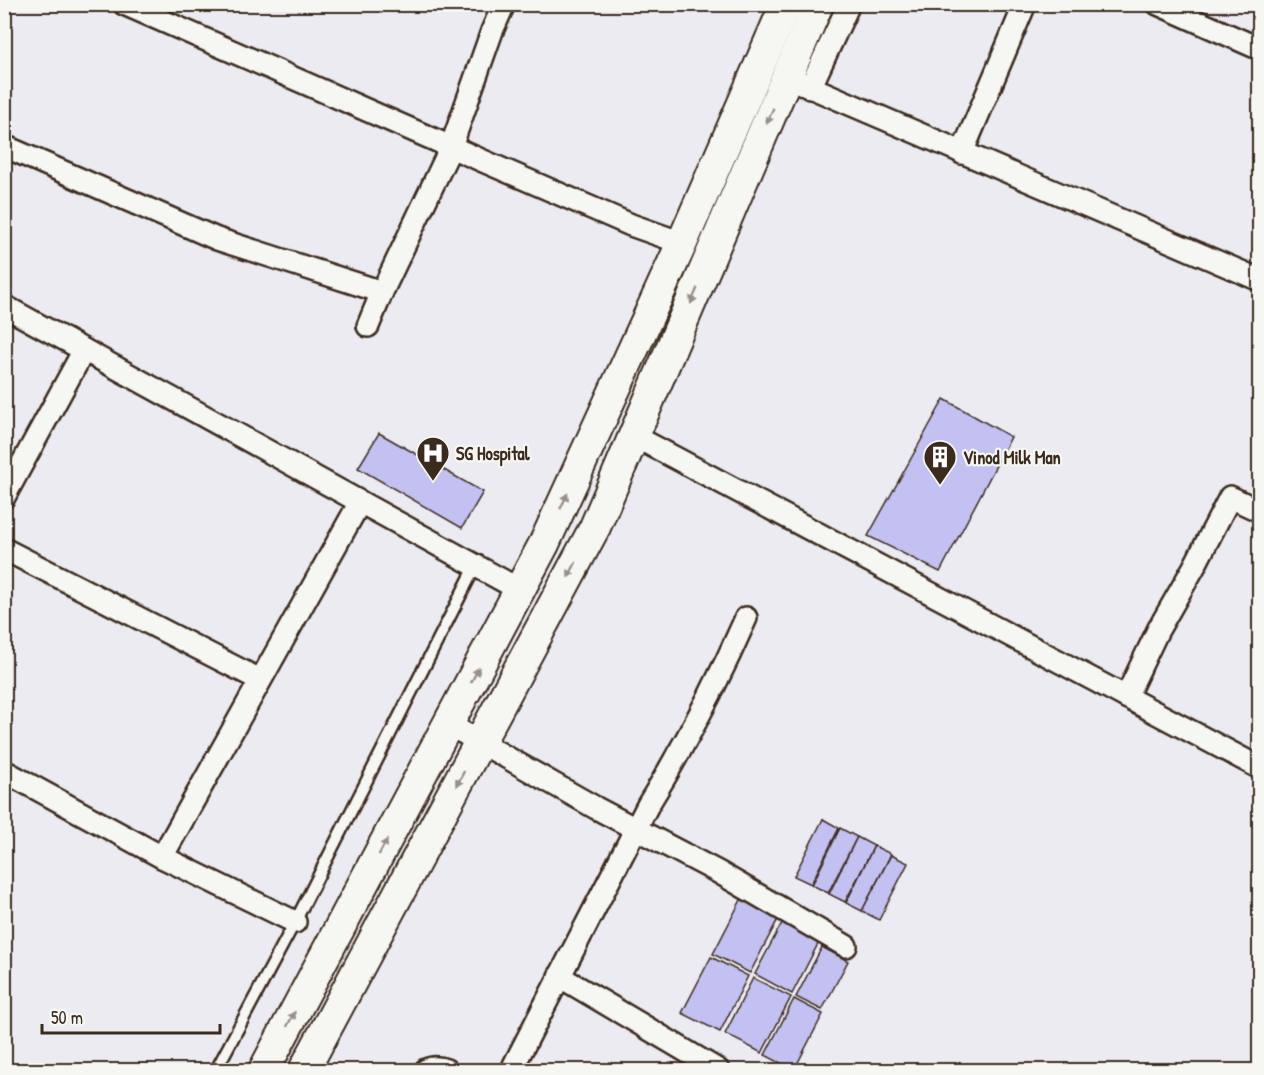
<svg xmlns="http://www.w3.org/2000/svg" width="1264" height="1075" viewBox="0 0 1264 1075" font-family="'Patrick Hand',sans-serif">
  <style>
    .building { fill: #c3c0f2; stroke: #3b2a1e; stroke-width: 1.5 }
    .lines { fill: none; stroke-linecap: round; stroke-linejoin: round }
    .lane-casing { stroke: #3b2a1e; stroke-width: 15 }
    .street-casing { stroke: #3b2a1e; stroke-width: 26 }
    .secondary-casing { stroke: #3b2a1e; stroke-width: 34 }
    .lane { stroke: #f6f6f2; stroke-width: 10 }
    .street { stroke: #f6f6f2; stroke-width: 21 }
    .secondary { stroke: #f6f6f2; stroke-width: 30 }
    .oneway { fill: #989088 }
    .labels { text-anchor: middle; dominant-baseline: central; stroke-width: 4.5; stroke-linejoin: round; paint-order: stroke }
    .poi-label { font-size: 18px; font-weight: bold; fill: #3b2a1e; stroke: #f6f6f2; text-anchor: start }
  </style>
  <rect width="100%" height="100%" fill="#ecebf2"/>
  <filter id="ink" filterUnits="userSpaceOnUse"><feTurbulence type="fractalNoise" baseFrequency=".0167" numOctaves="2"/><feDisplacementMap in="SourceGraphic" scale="12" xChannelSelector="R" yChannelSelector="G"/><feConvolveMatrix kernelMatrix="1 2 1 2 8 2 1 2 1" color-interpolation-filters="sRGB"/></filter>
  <g filter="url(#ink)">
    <g class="building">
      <path d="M944,399L1011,437L940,572L868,536Z"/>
      <path d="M379,433L483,492L462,528L358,468Z"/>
      <path d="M823,819L839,828L811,884L794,876Z"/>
      <path d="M840,828L857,837L828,893L812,885Z"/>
      <path d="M857,837L874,846L845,902L829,894Z"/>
      <path d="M874,846L891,854L862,911L846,903Z"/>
      <path d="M891,855L908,863L879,920L862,911Z"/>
      <path d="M742,898L779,917L750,973L713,954Z"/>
      <path d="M784,919L821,938L792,994L755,974Z"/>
      <path d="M822,947L848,961L822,1010L796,997Z"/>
      <path d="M711,957L748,976L720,1032L682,1013Z"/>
      <path d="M753,978L791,997L762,1053L725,1034Z"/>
      <path d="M794,999L823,1014L794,1070L765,1055Z"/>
    </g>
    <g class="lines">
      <g class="lane-casing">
        <path id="lane" d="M216,1070L295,922L476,565"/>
      </g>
      <g class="street-casing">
        <g id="street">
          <path d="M504,4L492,31L451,147L631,225L682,243"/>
          <path d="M1158,4L1260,49"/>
          <path d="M787,77L1260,280"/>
          <path d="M810,88L849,4"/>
          <path d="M4,146L217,239L382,292L451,147L124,4"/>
          <path d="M962,153L1025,4"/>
          <path d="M4,306L520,590"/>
          <path d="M368,326L382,292"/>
          <path d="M634,436L1260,768"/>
          <path d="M4,497L84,350"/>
          <path d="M4,549L260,680"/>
          <path d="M1126,697L1158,630L1194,567L1230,497L1260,511"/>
          <path d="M448,724L596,808L718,872L846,946"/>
          <path d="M4,771L162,857L295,922"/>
          <path d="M162,857L360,502"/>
          <path d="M559,976L718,1070"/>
          <path d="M514,1065L648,805C685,745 718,682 746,618"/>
          <path d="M426,1070C432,1067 439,1067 446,1070"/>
        </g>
      </g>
      <g class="secondary-casing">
        <g id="secondary">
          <path d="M264,1070L544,544L682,243L786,4"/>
          <path d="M304,1070L595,527L818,4"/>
        </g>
      </g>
      <use href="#lane" class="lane"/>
      <use href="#street" class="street"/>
      <use href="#secondary" class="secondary"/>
    </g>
    <defs><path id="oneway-solid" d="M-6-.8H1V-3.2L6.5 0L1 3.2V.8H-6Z" transform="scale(1.5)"/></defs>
    <g class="oneway">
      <use href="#oneway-solid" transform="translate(770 116) rotate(113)"/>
      <use href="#oneway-solid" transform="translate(694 296) rotate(113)"/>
      <use href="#oneway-solid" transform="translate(564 501) rotate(-65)"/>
      <use href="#oneway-solid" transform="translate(572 570) rotate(118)"/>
      <use href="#oneway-solid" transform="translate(475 675) rotate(-62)"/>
      <use href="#oneway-solid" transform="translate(460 779) rotate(118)"/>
      <use href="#oneway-solid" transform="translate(383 847) rotate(-62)"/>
      <use href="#oneway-solid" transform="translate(291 1019) rotate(-62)"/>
    </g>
  </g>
  <defs>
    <g id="hospital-pin" transform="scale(1.725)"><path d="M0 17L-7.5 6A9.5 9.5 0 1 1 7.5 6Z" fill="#3b2a1e" stroke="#f6f6f2"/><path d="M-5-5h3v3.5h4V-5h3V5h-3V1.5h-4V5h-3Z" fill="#fff"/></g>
    <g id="building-pin" transform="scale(1.725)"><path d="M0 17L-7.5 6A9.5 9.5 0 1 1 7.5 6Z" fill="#3b2a1e" stroke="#f6f6f2"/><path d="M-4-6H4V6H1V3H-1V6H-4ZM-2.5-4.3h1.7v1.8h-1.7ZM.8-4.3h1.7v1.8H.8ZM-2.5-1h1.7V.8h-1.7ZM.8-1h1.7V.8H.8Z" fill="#fff"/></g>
  </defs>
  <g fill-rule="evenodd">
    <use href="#hospital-pin" x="433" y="453"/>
    <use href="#building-pin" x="940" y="457"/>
  </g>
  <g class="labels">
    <g class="poi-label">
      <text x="456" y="453">SG Hospital</text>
      <text x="963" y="457">Vinod Milk Man</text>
    </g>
  </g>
  <rect width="1264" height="1075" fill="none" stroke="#f6f6f2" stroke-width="24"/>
  <rect x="12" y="12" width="1240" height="1051" fill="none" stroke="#3b2a1e" stroke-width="2" filter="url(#ink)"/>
  <path d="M42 1024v9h178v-9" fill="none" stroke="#3b2a1e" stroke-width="3"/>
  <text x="51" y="1024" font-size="18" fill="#3b2a1e" stroke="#f6f6f2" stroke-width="4.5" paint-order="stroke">50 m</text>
</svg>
